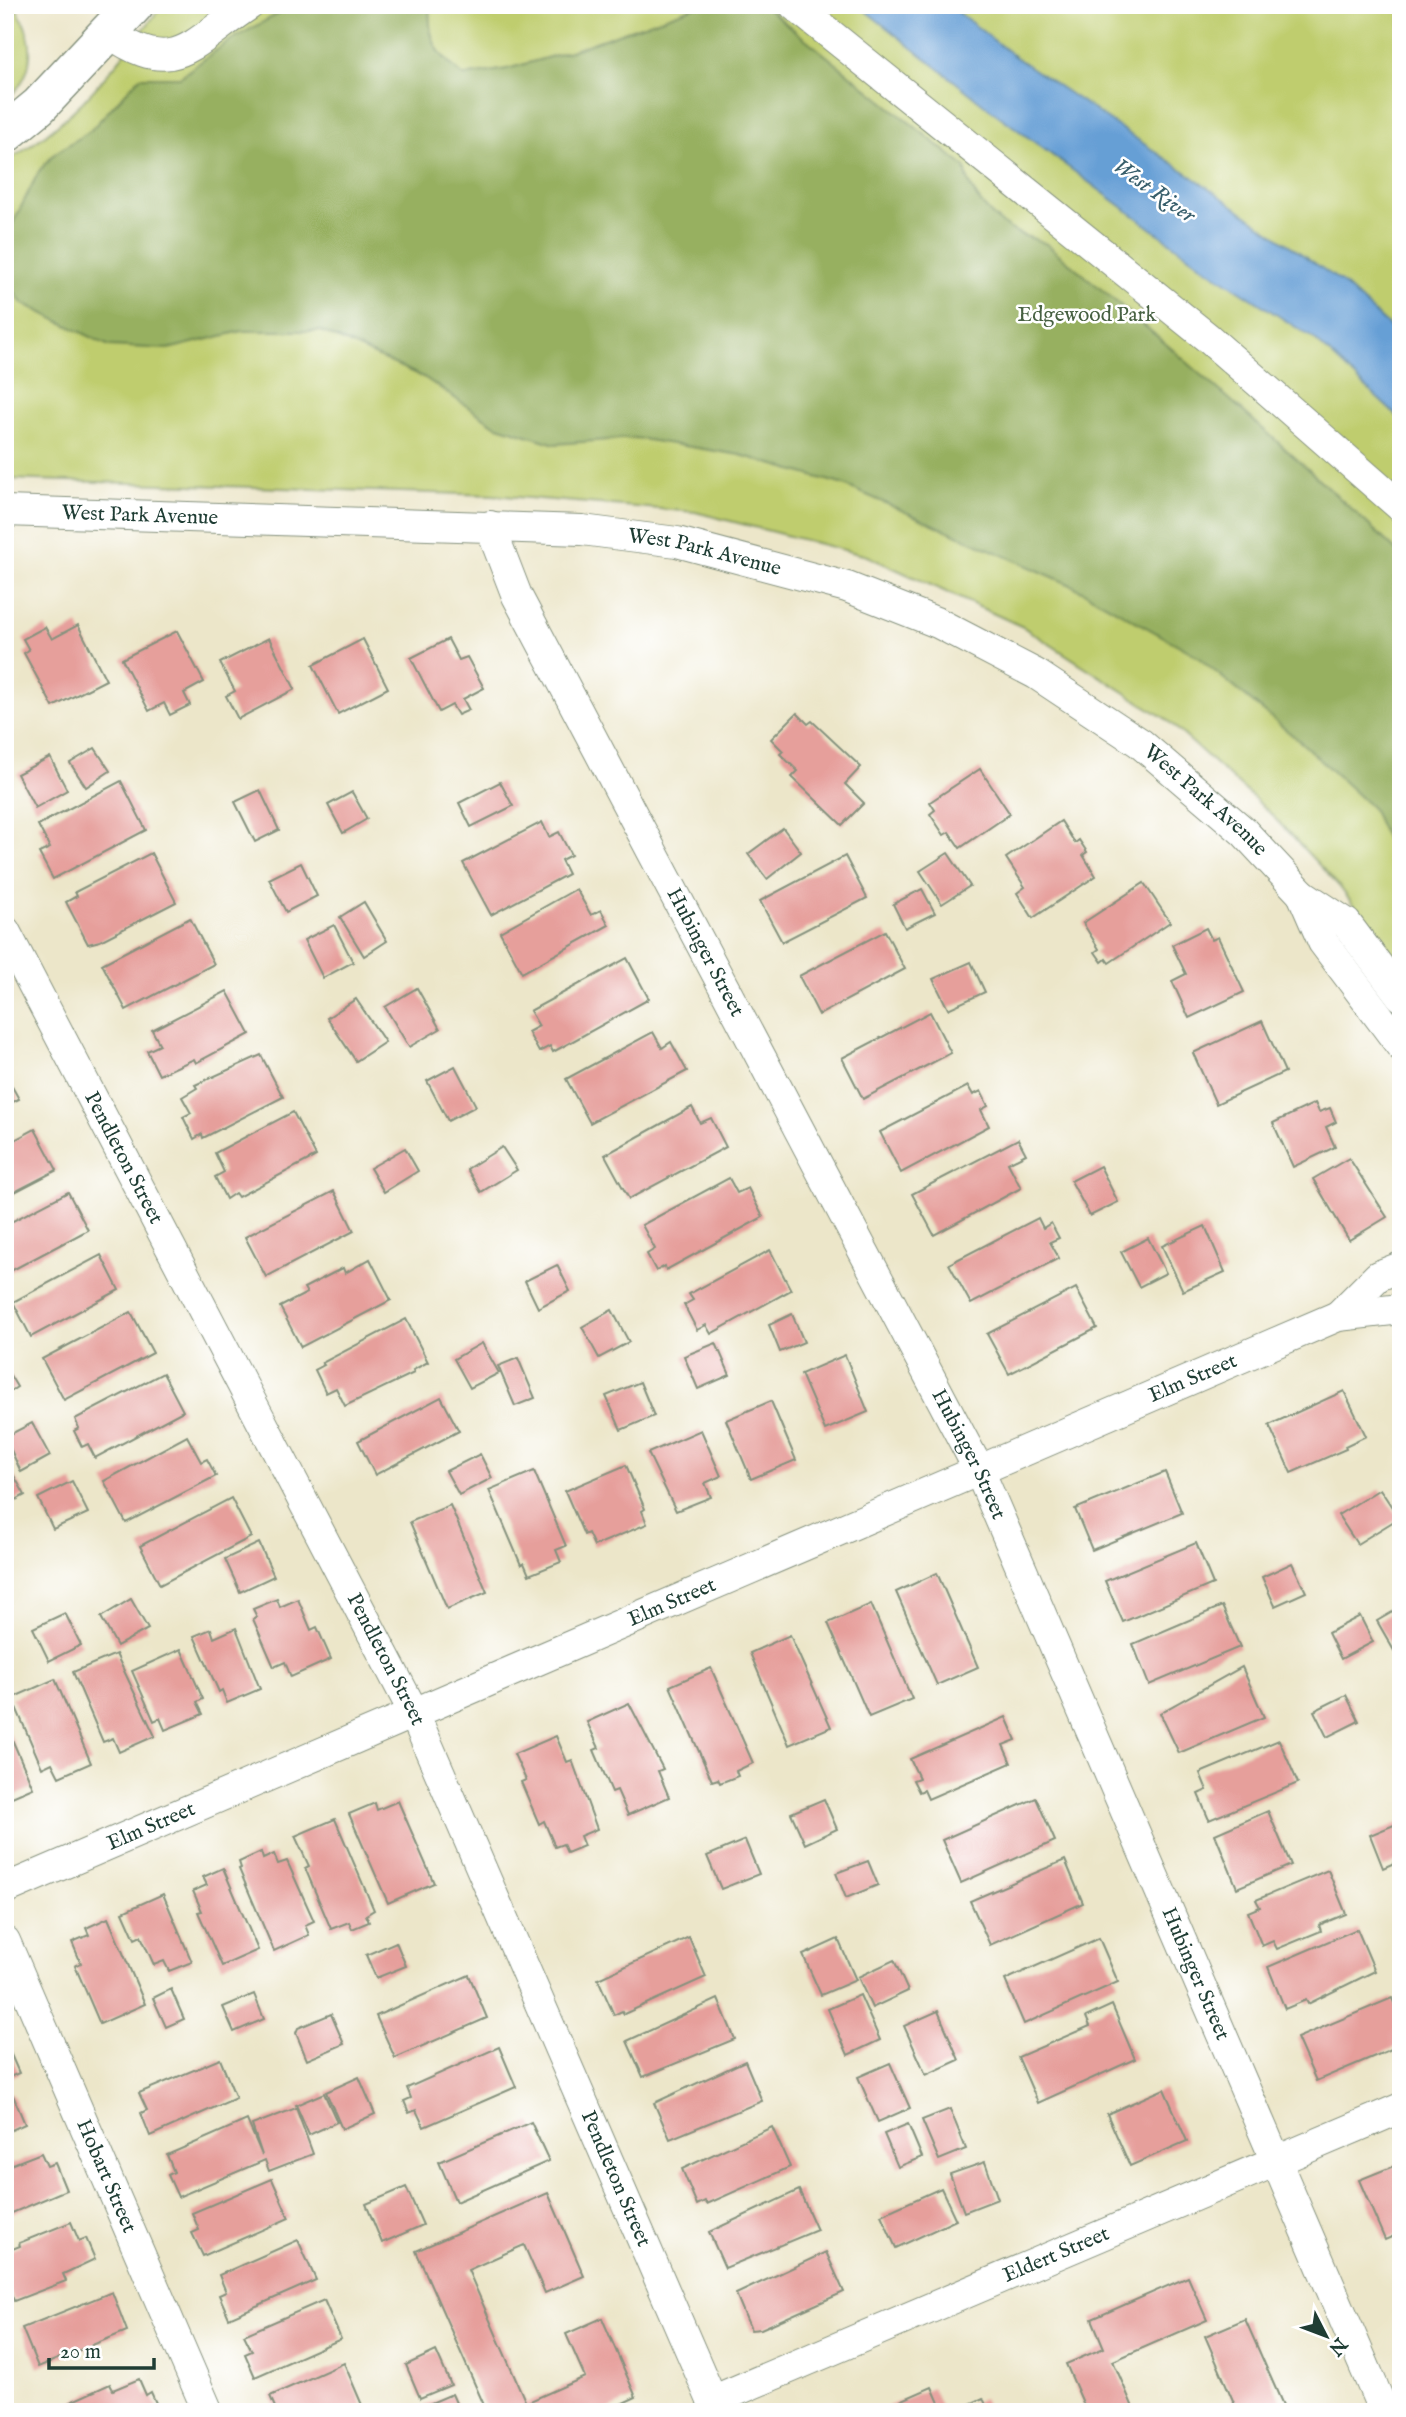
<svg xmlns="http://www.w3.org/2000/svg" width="1406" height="2417" viewBox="0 0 1406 2417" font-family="'IM FELL English',serif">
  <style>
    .green { fill: #bfcd6e; stroke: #6f8551; stroke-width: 2 }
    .forest { fill: #97b061; stroke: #5b764a; stroke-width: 2 }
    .water { fill: #669fd5; stroke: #426e84; stroke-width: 2 }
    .building { fill: #e69f9b }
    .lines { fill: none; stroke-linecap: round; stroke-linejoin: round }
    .street-casing { stroke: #86927e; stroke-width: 32 }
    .secondary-casing { stroke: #86927e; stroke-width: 41 }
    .street { stroke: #fff; stroke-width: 30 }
    .secondary { stroke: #fff; stroke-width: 38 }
    .labels { text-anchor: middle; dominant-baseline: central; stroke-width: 5; stroke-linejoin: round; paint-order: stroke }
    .park-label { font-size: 21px; fill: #476142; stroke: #fff }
    .street-label { font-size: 21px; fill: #1f3d34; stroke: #fff }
    .water-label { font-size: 23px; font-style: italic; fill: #385f6c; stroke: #fff }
  </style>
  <rect width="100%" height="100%" fill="#fff"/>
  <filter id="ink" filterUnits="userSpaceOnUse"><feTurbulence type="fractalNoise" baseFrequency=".0143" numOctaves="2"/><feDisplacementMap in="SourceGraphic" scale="14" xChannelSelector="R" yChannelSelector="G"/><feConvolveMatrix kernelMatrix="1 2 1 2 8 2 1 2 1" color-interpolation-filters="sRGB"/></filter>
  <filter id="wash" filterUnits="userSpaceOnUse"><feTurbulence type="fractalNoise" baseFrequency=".00686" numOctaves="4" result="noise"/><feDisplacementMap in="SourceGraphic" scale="28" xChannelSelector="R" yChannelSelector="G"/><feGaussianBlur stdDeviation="1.57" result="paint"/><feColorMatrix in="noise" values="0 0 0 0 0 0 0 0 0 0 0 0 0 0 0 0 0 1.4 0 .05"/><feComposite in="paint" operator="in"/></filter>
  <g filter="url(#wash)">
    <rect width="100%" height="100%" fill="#ece6c9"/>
    <g class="green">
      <path d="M5,5H14C36,39 38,73 5,101Z"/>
      <path d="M163,5H1401V969L1339,886L1268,811L1166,719L1023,627L867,556L695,512L492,495L5,479V162C79,119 111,70 163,5Z"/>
    </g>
    <path class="forest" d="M294,5H430C427,41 437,54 464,76L507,69L567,52L700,5H763L965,167C969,196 994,222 1020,234C1031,239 1039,238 1049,246C1170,345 1287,448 1401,555V872L1372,808L1303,744L1194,654L1071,585L844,485L740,455L635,438L555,444L495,425L425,378L321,331H242L168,349L109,346L22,303L5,280V239L39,171L54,154L90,131L140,77H180L229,41Z"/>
    <path class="water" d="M858,5H949L1014,56L1193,177L1340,281L1401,337V420L1314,339L1205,268L991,110Z"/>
    <g id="blocks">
      <g class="building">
        <path d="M78,625L106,680L53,707L24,653L29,650L23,639L45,627L52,639Z"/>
        <path d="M177,631L204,682L184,693L190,705L170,715L164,703L149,711L122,659Z"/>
        <path d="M269,638L295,689L238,719L226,696L235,691L220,663Z"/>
        <path d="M363,639L388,688L338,714L313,665Z"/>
        <path d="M448,639L459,660L467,657L484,688L463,699L469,710L458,715L452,705L439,712L411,658Z"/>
        <path d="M797,713L808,724L812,721L861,767L845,784L864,803L842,825L792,777L798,771L780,754L783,751L771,739Z"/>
        <path d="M95,748L110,771L86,787L70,763Z"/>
        <path d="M50,757L67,790L35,808L17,774Z"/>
        <path d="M980,769L1010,814L960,848L949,832L944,835L930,814L935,810L930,802Z"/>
        <path d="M121,781L146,830L53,879L39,853L50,848L38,825Z"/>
        <path d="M500,782L513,806L471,827L459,803Z"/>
        <path d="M260,790L279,830L255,842L235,802Z"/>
        <path d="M352,792L367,819L343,833L328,805Z"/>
        <path d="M1061,821L1075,843L1079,840L1087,852L1083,855L1096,876L1033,918L1017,893L1025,887L1006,858Z"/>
        <path d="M542,822L549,837L559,832L571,855L561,860L568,874L491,915L463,863Z"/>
        <path d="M783,828L801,852L767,879L748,854Z"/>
        <path d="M151,853L176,902L100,941L88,944L66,902L77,896L75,892Z"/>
        <path d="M948,853L970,886L942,904L920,871Z"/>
        <path d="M845,856L867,898L782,942L760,901Z"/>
        <path d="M301,863L317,896L286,912L269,879Z"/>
        <path d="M1144,883L1170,922L1109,963L1106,959L1102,962L1095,952L1099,949L1083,923Z"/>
        <path d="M576,889L591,915L601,910L609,925L522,973L500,932Z"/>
        <path d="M922,889L935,913L905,928L893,904Z"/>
        <path d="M364,902L387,941L364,956L340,917Z"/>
        <path d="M190,918L214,964L126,1010L102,964Z"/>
        <path d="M334,925L353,962L323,978L304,940Z"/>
        <path d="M1206,928L1212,940L1218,937L1244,992L1189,1018L1172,981L1186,974L1172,945Z"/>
        <path d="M885,931L905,969L819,1015L799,976Z"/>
        <path d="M627,958L649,999L553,1052L550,1046L539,1052L528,1032L539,1026L530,1011Z"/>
        <path d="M971,962L985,992L948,1009L933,979Z"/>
        <path d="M417,988L440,1029L409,1047L385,1007Z"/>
        <path d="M227,991L250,1034L196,1063L194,1059L159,1075L147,1051L160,1045L152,1030Z"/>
        <path d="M356,999L385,1042L356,1061L327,1018Z"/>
        <path d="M930,1012L951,1053L863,1099L842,1058Z"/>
        <path d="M1262,1021L1285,1072L1216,1104L1193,1053Z"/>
        <path d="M653,1032L662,1048L671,1042L687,1071L590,1123L566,1079Z"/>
        <path d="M261,1055L283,1097L203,1138L202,1134L194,1139L183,1117L191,1113L182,1097L197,1088L195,1085Z"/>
        <path d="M455,1066L476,1106L448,1121L427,1081Z"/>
        <path d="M5,1074L19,1099L5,1106Z"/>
        <path d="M968,1086L973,1095L981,1091L988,1106L981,1110L989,1126L901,1173L880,1132Z"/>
        <path d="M1315,1103L1319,1112L1330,1108L1336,1122L1326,1127L1335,1147L1293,1167L1273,1123Z"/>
        <path d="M692,1107L700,1123L711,1118L726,1147L629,1199L605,1155Z"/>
        <path d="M293,1112L316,1156L238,1197L235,1193L226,1199L215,1177L224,1172L215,1153Z"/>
        <path d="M35,1129L57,1170L5,1197V1145Z"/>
        <path d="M1018,1139L1026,1154L1008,1163L1021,1188L934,1235L912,1194Z"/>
        <path d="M502,1147L517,1170L481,1192L467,1169Z"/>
        <path d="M405,1148L418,1171L384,1192L370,1168Z"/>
        <path d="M1349,1158L1387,1217L1349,1240L1313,1179Z"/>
        <path d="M1100,1166L1118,1202L1090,1216L1071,1181Z"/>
        <path d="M729,1178L737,1193L748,1188L763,1217L666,1270L665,1266L656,1271L647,1254L655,1249L642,1225Z"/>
        <path d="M334,1191L354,1231L266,1277L245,1237Z"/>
        <path d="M68,1192L88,1230L5,1274V1225Z"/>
        <path d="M1038,1218L1043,1228L1051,1223L1059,1238L1050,1242L1059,1258L971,1304L949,1264Z"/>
        <path d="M1205,1226L1225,1272L1183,1291L1162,1246Z"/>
        <path d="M1148,1238L1166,1273L1139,1287L1121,1252Z"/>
        <path d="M770,1250L791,1290L711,1334L706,1325L697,1330L684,1305L693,1300L689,1294Z"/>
        <path d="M101,1255L119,1290L31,1337L13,1302Z"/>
        <path d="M370,1259L391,1300L301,1347L280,1307L307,1293L304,1288L343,1268L345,1273Z"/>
        <path d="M557,1265L570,1291L538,1308L525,1281Z"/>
        <path d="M1076,1288L1097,1328L1009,1374L987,1334Z"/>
        <path d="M612,1310L629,1342L599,1358L582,1327Z"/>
        <path d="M131,1312L153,1353L64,1400L42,1359Z"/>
        <path d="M792,1314L804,1342L780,1352L769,1325Z"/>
        <path d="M406,1319L428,1362L413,1370L414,1373L345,1406L336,1388L326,1393L315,1370L324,1365L322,1363Z"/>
        <path d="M482,1343L499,1373L470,1388L454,1359Z"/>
        <path d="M716,1343L730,1375L698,1389L684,1356Z"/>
        <path d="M845,1355L868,1412L825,1430L801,1374Z"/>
        <path d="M518,1358L535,1398L515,1406L498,1366Z"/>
        <path d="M5,1367L17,1387L5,1395Z"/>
        <path d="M163,1373L183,1411L95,1458L88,1444L82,1447L74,1431L79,1428L75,1419Z"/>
        <path d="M640,1382L654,1416L621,1430L606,1396Z"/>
        <path d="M1344,1391L1366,1436L1345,1446L1346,1449L1291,1473L1269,1425Z"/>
        <path d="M441,1397L459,1431L375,1475L358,1441Z"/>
        <path d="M771,1401L796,1460L751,1479L726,1420Z"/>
        <path d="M32,1423L50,1456L21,1472L5,1437Z"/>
        <path d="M701,1430L721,1476L705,1483L711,1497L676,1511L648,1453Z"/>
        <path d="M187,1436L201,1462L207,1459L216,1476L126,1523L104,1481Z"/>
        <path d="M480,1454L492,1478L459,1495L446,1471Z"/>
        <path d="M626,1465L645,1509L642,1511L647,1524L594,1546L588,1533L584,1535L565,1491Z"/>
        <path d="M9,1467L25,1495L5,1506V1470Z"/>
        <path d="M534,1471L566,1546L556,1550L561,1562L529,1575L524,1563L521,1565L489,1490Z"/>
        <path d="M1165,1472L1182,1513L1092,1550L1075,1509Z"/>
        <path d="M72,1481L88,1513L53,1529L38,1498Z"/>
        <path d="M1380,1489L1399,1518L1357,1544L1338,1515Z"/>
        <path d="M231,1498L251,1537L160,1585L140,1546Z"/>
        <path d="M450,1505L487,1592L447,1609L410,1522Z"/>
        <path d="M259,1543L274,1576L240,1592L225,1559Z"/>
        <path d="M1196,1543L1213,1584L1123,1622L1105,1581Z"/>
        <path d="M1292,1563L1306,1592L1275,1606L1262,1577Z"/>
        <path d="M937,1573L978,1667L937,1685L896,1592Z"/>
        <path d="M131,1599L148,1629L117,1646L101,1617Z"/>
        <path d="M277,1599L280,1607L298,1599L311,1630L317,1627L331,1659L291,1677L285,1662L274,1667L253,1619L257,1617L253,1609Z"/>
        <path d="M871,1604L912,1699L869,1717L828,1623Z"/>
        <path d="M1222,1606L1240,1647L1149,1685L1133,1644Z"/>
        <path d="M1401,1607V1651L1396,1654L1377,1621Z"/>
        <path d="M65,1613L81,1645L49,1661L33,1628Z"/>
        <path d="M1360,1616L1373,1642L1341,1659L1328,1633Z"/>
        <path d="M236,1628L260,1689L227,1703L222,1690L219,1692L194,1636L211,1629L214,1638Z"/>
        <path d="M790,1635L831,1727L789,1745L750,1653Z"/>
        <path d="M181,1649L203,1699L197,1702L203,1714L165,1730L160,1718L154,1721L132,1671Z"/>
        <path d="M116,1654L155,1736L119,1752L113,1738L103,1742L73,1672Z"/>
        <path d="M1242,1667L1264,1717L1179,1753L1160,1713Z"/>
        <path d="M711,1668L753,1763L736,1771L738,1776L720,1783L718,1779L712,1781L670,1686Z"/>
        <path d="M55,1679L91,1763L59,1777L52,1763L42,1768L12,1698Z"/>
        <path d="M1346,1695L1359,1721L1327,1737L1314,1711Z"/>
        <path d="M629,1703L663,1769L658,1771L669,1797L628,1815L617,1790L612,1792L594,1750L599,1748L587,1722Z"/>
        <path d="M1006,1717L1016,1740L1003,1745L1011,1763L928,1799L924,1790L919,1792L913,1780L919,1778L910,1759Z"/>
        <path d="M5,1723L33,1788L5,1800Z"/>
        <path d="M556,1736L567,1762L572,1760L597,1829L580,1836L584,1846L567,1853L563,1844L555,1847L544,1821L539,1824L521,1782L526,1780L514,1754Z"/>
        <path d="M1279,1740L1298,1783L1209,1820L1198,1794L1207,1790L1200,1773Z"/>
        <path d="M1036,1798L1055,1841L961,1883L942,1840Z"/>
        <path d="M824,1799L837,1829L805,1844L791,1813Z"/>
        <path d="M398,1801L434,1883L388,1903L349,1814L375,1803L377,1810Z"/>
        <path d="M1268,1811L1291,1865L1237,1888L1215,1834Z"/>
        <path d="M335,1819L374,1910L366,1915L369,1922L352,1929L349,1922L331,1929L305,1868L309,1866L295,1836Z"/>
        <path d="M1401,1822V1860L1383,1868L1370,1835Z"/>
        <path d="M745,1840L759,1874L721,1889L707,1856Z"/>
        <path d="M261,1852L263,1859L274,1854L278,1864L287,1861L314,1921L305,1925L309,1935L274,1951L239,1869L241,1868L239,1862Z"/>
        <path d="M1065,1860L1083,1903L990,1945L970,1901Z"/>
        <path d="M868,1861L878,1885L846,1898L836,1873Z"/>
        <path d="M223,1868L258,1950L222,1966L198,1912L202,1911L193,1891L207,1885L203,1877Z"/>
        <path d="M1328,1870L1346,1914L1319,1925L1321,1931L1277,1949L1273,1941L1262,1946L1248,1912L1260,1907L1256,1900Z"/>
        <path d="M163,1894L192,1962L169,1971L164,1961L154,1965L141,1936L135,1939L123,1912Z"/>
        <path d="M108,1918L145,2004L100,2024L75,1966L81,1963L72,1942L89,1935L86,1928Z"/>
        <path d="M1357,1929L1375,1971L1308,2004L1306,2000L1285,2009L1268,1967Z"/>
        <path d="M689,1937L706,1977L624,2014L622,2011L614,2015L598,1979Z"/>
        <path d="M1099,1938L1118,1982L1024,2024L1005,1980Z"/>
        <path d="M838,1939L856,1980L821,1995L803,1955Z"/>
        <path d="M396,1942L406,1966L376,1978L366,1955Z"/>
        <path d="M894,1960L908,1991L872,2008L858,1977Z"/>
        <path d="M469,1975L487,2018L395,2058L376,2016Z"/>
        <path d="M171,1989L184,2019L166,2027L153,1998Z"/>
        <path d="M254,1994L264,2019L234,2032L223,2007Z"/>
        <path d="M860,1995L880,2040L848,2055L828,2009Z"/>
        <path d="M1392,1998L1401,2020V2045L1316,2081L1297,2038Z"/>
        <path d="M718,1999L735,2039L643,2077L627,2041Z"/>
        <path d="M1112,2005L1135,2059L1038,2103L1018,2057L1090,2026L1086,2017Z"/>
        <path d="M938,2011L959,2060L926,2075L904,2026Z"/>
        <path d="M331,2014L344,2044L307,2060L296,2033L298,2028Z"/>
        <path d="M5,2041L19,2073L5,2079Z"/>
        <path d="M499,2047L516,2087L424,2127L416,2110L409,2113L404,2101L411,2098L407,2088Z"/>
        <path d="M220,2059L236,2098L150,2136L141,2113L147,2110L139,2093Z"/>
        <path d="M745,2061L762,2101L670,2139L654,2103Z"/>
        <path d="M890,2063L910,2108L878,2122L858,2077Z"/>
        <path d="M359,2077L375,2114L342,2129L326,2092Z"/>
        <path d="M1164,2089L1187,2141L1130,2166L1107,2114Z"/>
        <path d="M12,2093L25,2124L5,2133V2096Z"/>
        <path d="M324,2093L337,2122L309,2135L296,2105Z"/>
        <path d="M296,2108L313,2154L269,2171L265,2160L178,2197L168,2175L174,2172L167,2155L247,2120L262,2155L252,2125Z"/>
        <path d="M950,2109L966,2149L939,2160L922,2120Z"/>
        <path d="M531,2122L549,2161L456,2202L439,2162Z"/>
        <path d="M908,2124L922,2157L898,2167L884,2134Z"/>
        <path d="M772,2127L790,2167L707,2204L705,2201L697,2205L682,2169Z"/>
        <path d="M41,2153L47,2166L55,2163L66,2190L5,2216V2167Z"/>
        <path d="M985,2162L998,2199L964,2212L950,2174Z"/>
        <path d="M1401,2163V2233L1385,2240L1359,2180Z"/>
        <path d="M272,2179L289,2218L203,2256L192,2233L199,2230L192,2213Z"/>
        <path d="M406,2187L423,2225L382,2243L366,2204Z"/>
        <path d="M941,2188L956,2220L896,2248L881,2215Z"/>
        <path d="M799,2190L817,2230L725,2268L709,2232Z"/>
        <path d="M548,2193L584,2276L545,2293L524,2245L468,2270L526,2403L585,2377L566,2334L602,2318L636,2397L604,2412H487L416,2251Z"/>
        <path d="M71,2222L79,2241L86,2238L95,2259L63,2274L66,2281L14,2301L5,2279V2252L20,2246L19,2243Z"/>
        <path d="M298,2240L316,2280L229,2318L219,2295L226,2292L219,2275Z"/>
        <path d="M826,2252L844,2292L761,2329L751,2330L736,2294Z"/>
        <path d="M1188,2277L1207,2320L1113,2361L1135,2412H1087L1066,2364L1104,2348L1092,2319Z"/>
        <path d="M112,2292L127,2331L38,2367L22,2328Z"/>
        <path d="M324,2300L341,2339L255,2377L245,2354L252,2351L244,2335Z"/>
        <path d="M1245,2319L1286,2412H1238L1205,2336Z"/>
        <path d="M436,2351L451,2385L420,2398L406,2365Z"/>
        <path d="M344,2363L365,2412H277L270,2396Z"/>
        <path d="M139,2379L146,2395L151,2392L160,2412H56L55,2409L110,2384L113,2390Z"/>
        <path d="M932,2387L943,2412H875Z"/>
        <path d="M452,2394L460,2412H427L424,2406Z"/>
        <path d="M983,2398L989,2412H952Z"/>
      </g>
    </g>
  </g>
  <g filter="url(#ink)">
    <use href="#blocks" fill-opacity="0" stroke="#86927e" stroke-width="2"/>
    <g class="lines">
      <g class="street-casing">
        <g id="street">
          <path d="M794,5L1208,338L1401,507"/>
          <path d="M108,32C175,80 191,43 249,5"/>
          <path id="s1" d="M5,511L582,530L677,542L847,587L938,623L1036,674L1140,743L1244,832L1302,894L1346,923L1401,996"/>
          <path id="s2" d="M490,526L517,596L979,1470L1384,2412"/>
          <path d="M1302,894L1323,942L1401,1046"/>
          <path id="s3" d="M5,931L413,1711L717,2412"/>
          <path d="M1338,1316L1378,1276L1401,1267"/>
          <path id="s4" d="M5,1889L1338,1316L1401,1309"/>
          <path id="s5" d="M5,1941L208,2412"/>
          <path id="s6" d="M712,2401L1401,2108"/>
        </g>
      </g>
      <g class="secondary-casing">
        <path id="secondary" d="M5,134L39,106L134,5"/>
      </g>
      <use href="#street" class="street"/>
      <use href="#secondary" class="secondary"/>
    </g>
  </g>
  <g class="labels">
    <g class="park-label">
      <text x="1087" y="315">Edgewood Park</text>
    </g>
    <g class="street-label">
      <text stroke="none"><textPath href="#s1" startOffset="135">West Park Avenue</textPath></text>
      <text stroke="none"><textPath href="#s1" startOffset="702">West Park Avenue</textPath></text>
      <text stroke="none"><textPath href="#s1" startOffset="1269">West Park Avenue</textPath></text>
      <text stroke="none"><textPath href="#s2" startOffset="478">Hubinger Street</textPath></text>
      <text stroke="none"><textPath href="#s3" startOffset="256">Pendleton Street</textPath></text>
      <text stroke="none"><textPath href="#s4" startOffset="1293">Elm Street</textPath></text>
      <text stroke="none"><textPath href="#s2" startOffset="1045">Hubinger Street</textPath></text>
      <text stroke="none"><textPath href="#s4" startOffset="726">Elm Street</textPath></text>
      <text stroke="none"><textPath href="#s3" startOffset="822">Pendleton Street</textPath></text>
      <text stroke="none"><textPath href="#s4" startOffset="159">Elm Street</textPath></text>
      <text stroke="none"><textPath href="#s2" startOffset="1612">Hubinger Street</textPath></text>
      <text stroke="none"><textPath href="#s5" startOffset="256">Hobart Street</textPath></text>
      <text stroke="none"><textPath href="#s3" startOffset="1390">Pendleton Street</textPath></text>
      <text stroke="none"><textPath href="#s6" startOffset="374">Eldert Street</textPath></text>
    </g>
    <g class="water-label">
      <text transform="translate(1154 191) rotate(35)">West River</text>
    </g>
  </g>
  <rect width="1406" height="2417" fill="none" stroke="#fff" stroke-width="28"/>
  <g transform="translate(1326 2336) rotate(132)" stroke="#ffffff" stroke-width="5" paint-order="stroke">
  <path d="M0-5L12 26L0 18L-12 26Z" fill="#1f3d34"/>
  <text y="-10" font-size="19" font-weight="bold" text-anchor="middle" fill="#1f3d34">N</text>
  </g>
  <path d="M49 2358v10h105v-10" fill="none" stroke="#1f3d34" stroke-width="3.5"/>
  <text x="60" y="2358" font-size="21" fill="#1f3d34" stroke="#ffffff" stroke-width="5" paint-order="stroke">20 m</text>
</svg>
